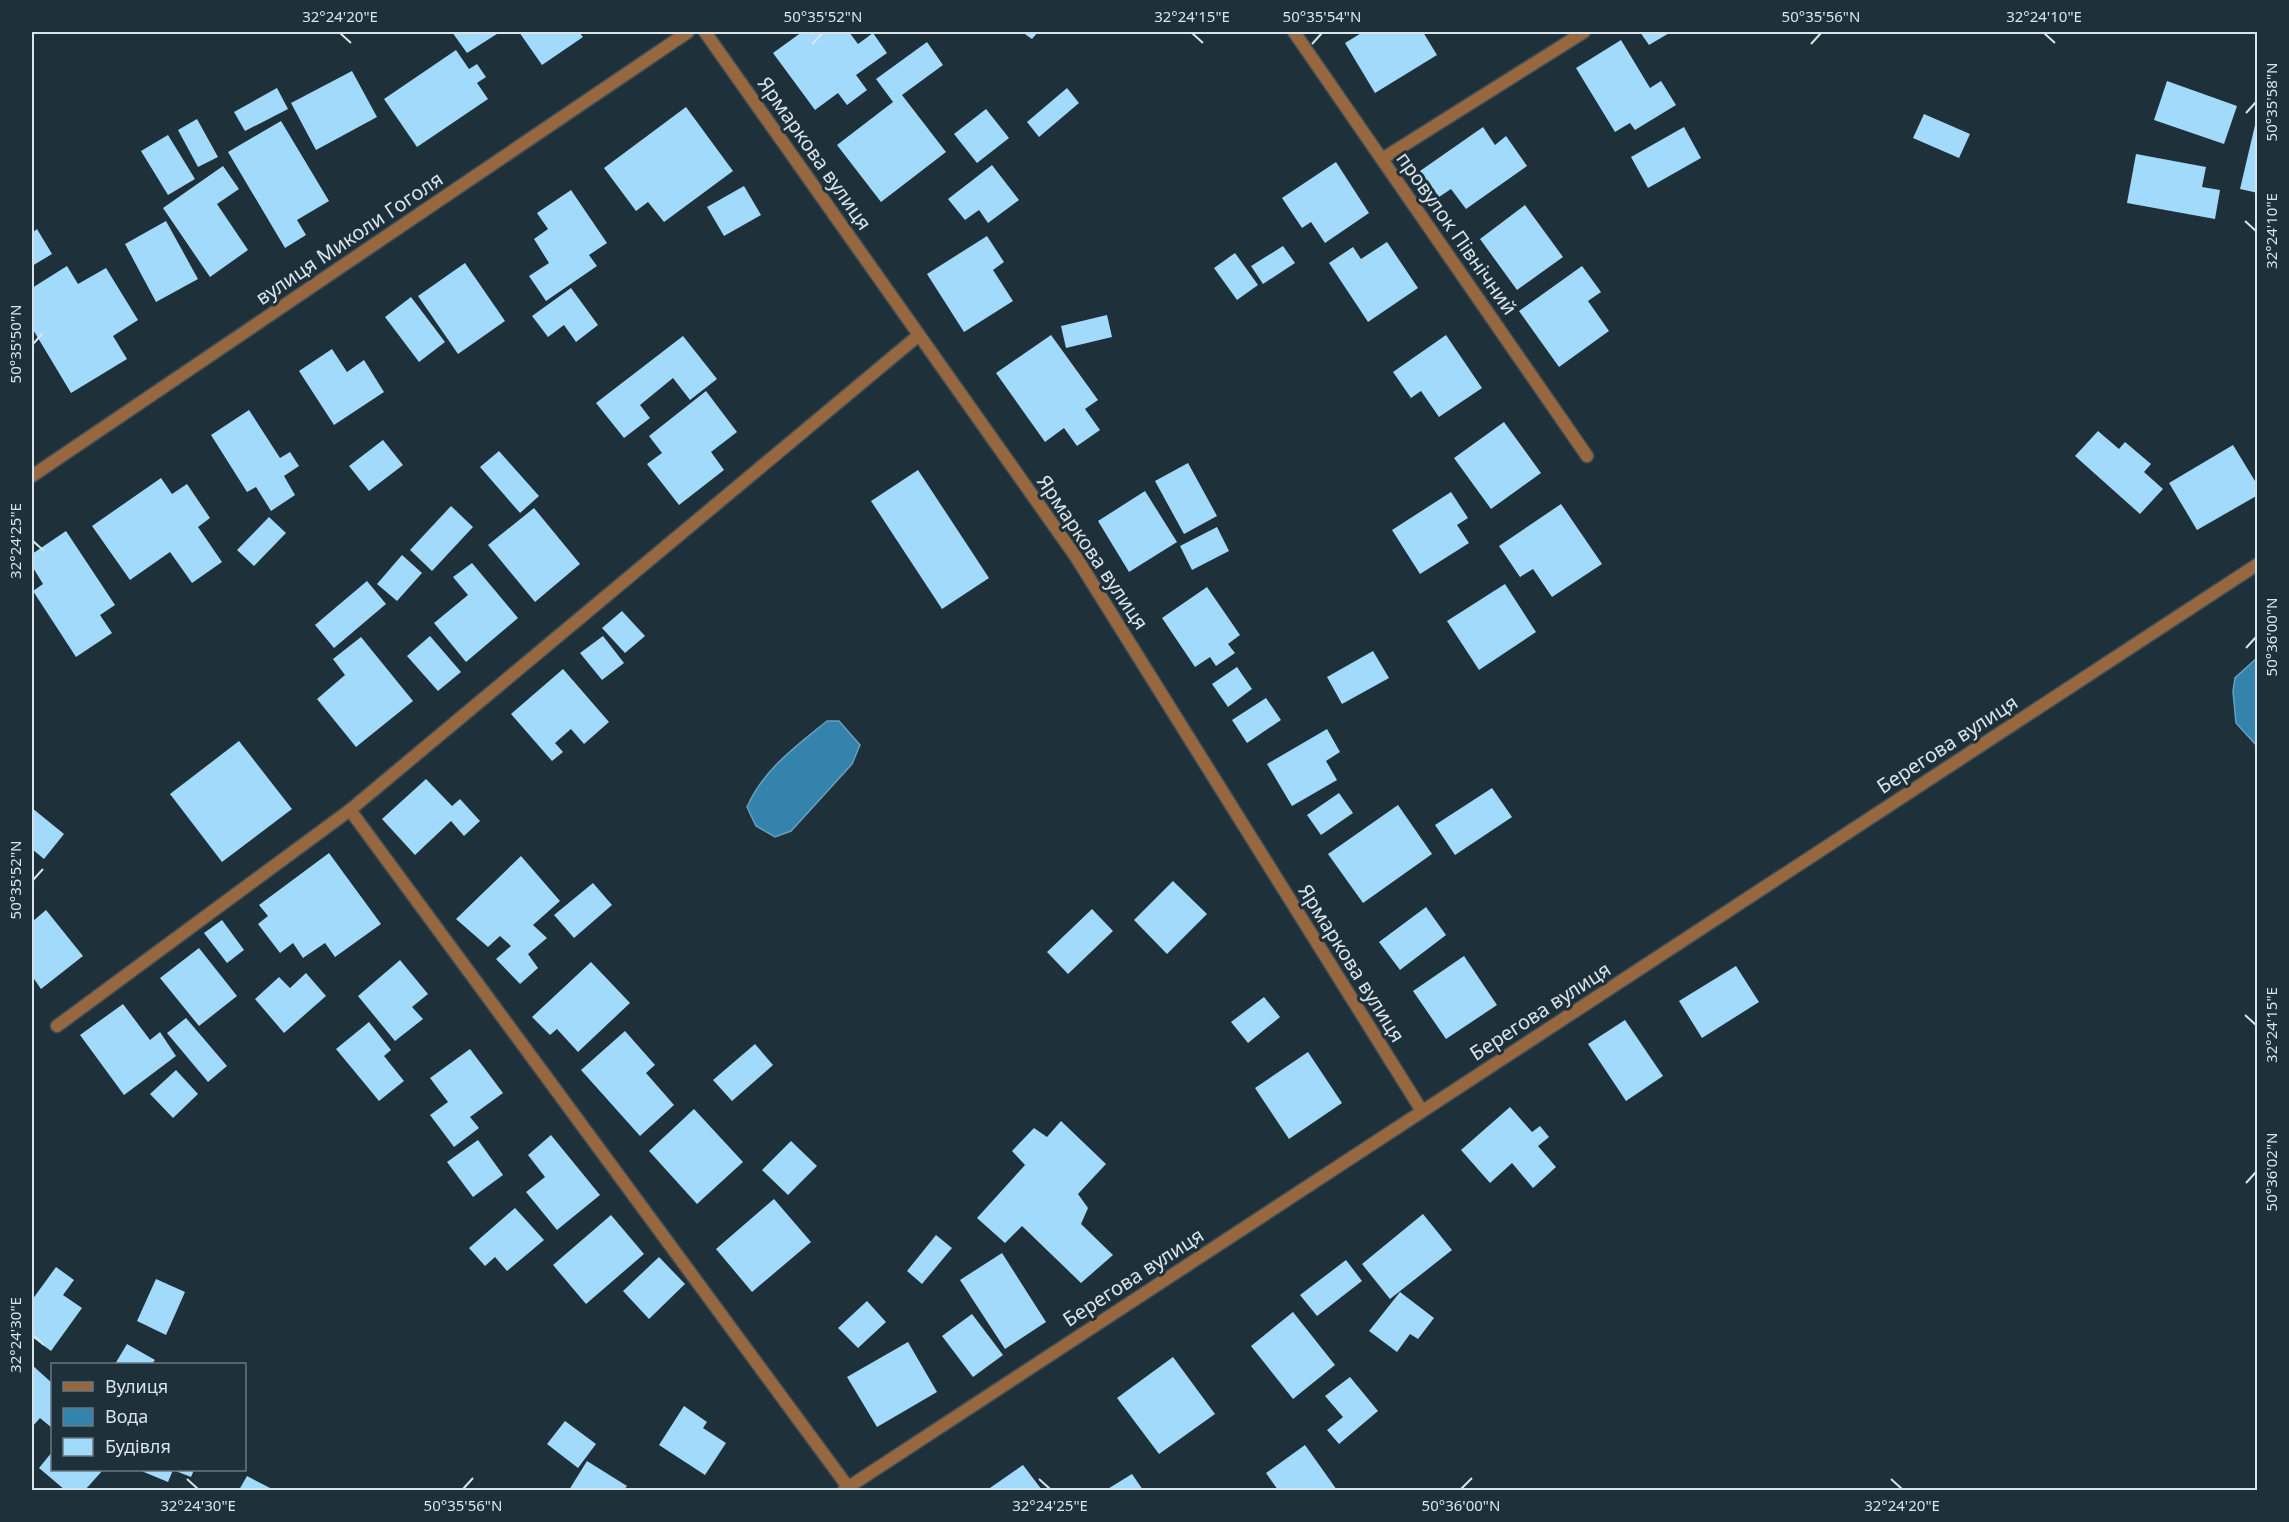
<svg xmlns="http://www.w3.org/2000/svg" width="2289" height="1522" viewBox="0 0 2289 1522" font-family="'Noto Sans',sans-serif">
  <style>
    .water { fill: #3483ac; stroke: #66a0bf; stroke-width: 1.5 }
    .building { fill: #a2dafc }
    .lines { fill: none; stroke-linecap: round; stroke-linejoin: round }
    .minor-casing { stroke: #3c4d56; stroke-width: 15 }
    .minor { stroke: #97673f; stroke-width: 12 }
    .ticks { fill: none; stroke: #d9e4eb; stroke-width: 2 }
    .labels { text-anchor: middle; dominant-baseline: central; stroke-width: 6; stroke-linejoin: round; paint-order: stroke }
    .street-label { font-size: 20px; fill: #d9e4eb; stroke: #1e303a }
    .neatline { fill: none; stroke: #d9e4eb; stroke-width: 2 }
    .ticks-label { font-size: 15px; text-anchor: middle; fill: #d9e4eb }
  </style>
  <rect width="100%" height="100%" fill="#1e303a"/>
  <g class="water">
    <path d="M2257,658V746L2236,723L2233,691L2235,678Z"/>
    <path d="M827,721H839L860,745L852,764L791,831L775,837L756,826L747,807C764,769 795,747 827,721Z"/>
  </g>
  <g class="building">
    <path d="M452,32H500L467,53Z"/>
    <path d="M519,32H579L583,37L542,65Z"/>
    <path d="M802,32H849L858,44L873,33L887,53L856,75L867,90L847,105L838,93L815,110L773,53Z"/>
    <path d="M1022,32H1038L1032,39Z"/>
    <path d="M1363,32H1423L1437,55L1375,93L1345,43Z"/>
    <path d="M1640,32H1671L1649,45Z"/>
    <path d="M1621,40L1650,88L1661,81L1676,105L1635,130L1630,123L1615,132L1576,68Z"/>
    <path d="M927,42L943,65L902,95L946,152L881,202L837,145L893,102L876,79Z"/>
    <path d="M456,50L469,69L477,64L486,77L477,83L488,99L417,147L384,99Z"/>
    <path d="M352,71L377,117L316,150L291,103Z"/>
    <path d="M2167,81L2237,106L2224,144L2154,120Z"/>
    <path d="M277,88L288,109L245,131L234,112Z"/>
    <path d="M1067,88L1079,103L1039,137L1027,122Z"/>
    <path d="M686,107L733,171L664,222L648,202L636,211L604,168Z"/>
    <path d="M986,109L1009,138L977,163L954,134Z"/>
    <path d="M1924,114L1970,134L1959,158L1913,138Z"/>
    <path d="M197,119L218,157L198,167L178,130Z"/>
    <path d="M281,121L329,201L297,220L306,235L285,248L228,152Z"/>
    <path d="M2256,121H2258V193L2240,189Z"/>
    <path d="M1483,127L1495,145L1506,136L1527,166L1466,209L1451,189L1439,197L1420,171Z"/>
    <path d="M1684,127L1701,158L1648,188L1631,157Z"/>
    <path d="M168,135L195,179L168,195L141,151Z"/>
    <path d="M2136,154L2206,167L2202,187L2220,190L2215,219L2127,203Z"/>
    <path d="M1336,162L1369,213L1325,243L1311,222L1302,228L1282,198Z"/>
    <path d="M992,165L1019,200L988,223L979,210L965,220L948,199Z"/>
    <path d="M223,166L239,189L217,204L248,250L210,277L163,208Z"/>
    <path d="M744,186L761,215L724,236L707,207Z"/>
    <path d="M571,190L607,243L589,255L597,266L546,301L529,276L549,263L534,239L548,229L537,213Z"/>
    <path d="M1525,205L1563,257L1517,290L1480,239Z"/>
    <path d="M166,221L198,279L156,302L125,244Z"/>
    <path d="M37,229L52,254L32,266V233Z"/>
    <path d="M987,236L1004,262L993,270L1013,301L964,332L927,274Z"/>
    <path d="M1387,242L1418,288L1368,322L1329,263L1353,247L1361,259Z"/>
    <path d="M1283,246L1295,263L1263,284L1251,266Z"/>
    <path d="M1235,253L1258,285L1237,300L1214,268Z"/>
    <path d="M465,263L505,321L458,354L418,296Z"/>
    <path d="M67,266L78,284L106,268L138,320L113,336L127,359L71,393L32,328V288Z"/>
    <path d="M1582,266L1601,292L1588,301L1609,331L1559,367L1519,311Z"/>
    <path d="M571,288L598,325L576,342L564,325L548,337L532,316Z"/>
    <path d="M411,297L445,342L419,362L385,317Z"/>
    <path d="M1107,315L1112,337L1066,348L1061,326Z"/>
    <path d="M1051,335L1098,400L1085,409L1100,430L1077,446L1064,428L1045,442L996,373Z"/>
    <path d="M1446,335L1482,388L1439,417L1421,391L1411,398L1393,372Z"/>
    <path d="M683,336L717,379L690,400L673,378L640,405L650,418L624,438L596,403Z"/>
    <path d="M332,349L347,372L364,360L384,392L334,425L299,371Z"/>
    <path d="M706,391L737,432L711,452L724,470L679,505L647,464L662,453L649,436Z"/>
    <path d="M249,410L280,458L290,452L299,466L284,476L295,495L271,511L256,487L247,492L211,435Z"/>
    <path d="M1504,422L1541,473L1491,509L1454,458Z"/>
    <path d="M2098,431L2119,449L2125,442L2151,464L2144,472L2163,489L2140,514L2075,456Z"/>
    <path d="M383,440L403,465L369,491L349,466Z"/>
    <path d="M2233,445L2258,486V495L2197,530L2169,483Z"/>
    <path d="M499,451L539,496L520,513L480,467Z"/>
    <path d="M1188,463L1217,516L1184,534L1155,481Z"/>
    <path d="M918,470L989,578L942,609L871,501Z"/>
    <path d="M161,478L172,494L187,484L210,518L198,527L222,562L192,583L170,552L130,580L92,526Z"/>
    <path d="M1145,491L1177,542L1129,572L1098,521Z"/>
    <path d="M1451,492L1468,518L1457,525L1469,543L1420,574L1392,530Z"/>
    <path d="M1561,504L1602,564L1552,597L1533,569L1520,577L1499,546Z"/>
    <path d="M451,506L473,527L432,571L410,550Z"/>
    <path d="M534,508L580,564L535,602L488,545Z"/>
    <path d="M269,517L286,533L254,566L237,550Z"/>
    <path d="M1217,527L1229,551L1192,570L1180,546Z"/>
    <path d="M66,531L115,605L100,615L112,633L76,657L33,591L43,584L32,566V554Z"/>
    <path d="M402,555L422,573L397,601L377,584Z"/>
    <path d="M472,563L518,618L466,662L434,623L468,595L453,577Z"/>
    <path d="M367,581L386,604L334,648L315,625Z"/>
    <path d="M1505,584L1536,632L1479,670L1447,621Z"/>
    <path d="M1207,587L1240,635L1228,644L1235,653L1216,666L1210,657L1195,667L1162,618Z"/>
    <path d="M622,611L645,636L625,653L602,628Z"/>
    <path d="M430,636L461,672L438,691L407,656Z"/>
    <path d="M603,636L624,663L602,680L580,653Z"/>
    <path d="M361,637L413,701L356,747L317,699L345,675L333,659Z"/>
    <path d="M1373,651L1389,678L1342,704L1327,677Z"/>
    <path d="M1237,667L1252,689L1228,707L1212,684Z"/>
    <path d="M563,669L609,722L584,744L571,729L555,743L563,752L552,761L511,714Z"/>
    <path d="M1266,698L1281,720L1247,743L1232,720Z"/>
    <path d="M1327,729L1340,752L1326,761L1337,780L1292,806L1267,764Z"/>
    <path d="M239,741L292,809L222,862L170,794Z"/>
    <path d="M426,779L452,806L460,799L480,821L464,836L451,821L415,855L382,819Z"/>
    <path d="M1492,788L1512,817L1455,855L1435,825Z"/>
    <path d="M1339,793L1353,813L1321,835L1307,815Z"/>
    <path d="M1398,805L1432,854L1363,903L1328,854Z"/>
    <path d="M32,808L64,834L44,859L32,849Z"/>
    <path d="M329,853L381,924L335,957L325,943L303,958L293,943L280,953L258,924L268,916L259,905Z"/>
    <path d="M521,856L560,901L533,925L547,938L528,954L538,968L520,984L496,959L511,946L500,936L488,947L456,919Z"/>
    <path d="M1173,881L1207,914L1167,954L1134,920Z"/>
    <path d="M593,883L612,905L574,938L554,915Z"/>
    <path d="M1426,907L1446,935L1400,970L1379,942Z"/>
    <path d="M1092,909L1113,931L1068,974L1047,952Z"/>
    <path d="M46,910L83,956L41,989L32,976V919L33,921Z"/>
    <path d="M222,920L244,950L227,963L204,933Z"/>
    <path d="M199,948L237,996L199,1026L160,978Z"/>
    <path d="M1464,956L1497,1005L1446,1039L1413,991Z"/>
    <path d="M400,960L428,994L412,1007L423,1019L395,1041L358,996Z"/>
    <path d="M591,962L630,1003L578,1052L557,1029L550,1035L532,1017Z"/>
    <path d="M1736,966L1759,1002L1702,1038L1679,1001Z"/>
    <path d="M306,973L326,996L284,1033L255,999L279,977L290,988Z"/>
    <path d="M1264,997L1280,1017L1248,1043L1231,1022Z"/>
    <path d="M123,1004L150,1040L160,1032L176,1056L124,1095L80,1035Z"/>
    <path d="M186,1018L227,1066L208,1082L167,1033Z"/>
    <path d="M1625,1020L1663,1076L1626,1101L1588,1044Z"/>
    <path d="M369,1022L391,1050L384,1056L404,1081L379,1101L336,1049Z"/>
    <path d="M625,1031L655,1065L646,1073L674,1105L640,1136L581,1070Z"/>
    <path d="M755,1044L773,1065L732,1101L713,1080Z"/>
    <path d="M470,1049L503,1093L470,1117L479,1128L454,1147L430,1115L448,1102L430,1078Z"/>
    <path d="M1308,1052L1342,1103L1289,1139L1255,1088Z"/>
    <path d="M176,1070L198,1094L173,1118L150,1094Z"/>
    <path d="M1510,1107L1532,1132L1540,1126L1549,1137L1538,1146L1556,1167L1533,1188L1512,1163L1490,1183L1461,1150Z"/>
    <path d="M694,1109L743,1162L697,1204L649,1151Z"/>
    <path d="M1061,1121L1106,1164L1078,1194L1088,1208L1081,1224L1113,1255L1081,1283L1022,1226L1005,1243L977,1218L1025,1165L1012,1151L1034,1128L1047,1137Z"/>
    <path d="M551,1135L600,1195L557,1230L526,1192L545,1177L528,1155Z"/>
    <path d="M478,1140L503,1175L473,1197L447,1162Z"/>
    <path d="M791,1141L817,1166L788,1195L762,1170Z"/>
    <path d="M774,1199L811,1242L752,1292L716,1249Z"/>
    <path d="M515,1208L544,1240L507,1271L495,1257L485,1266L469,1248Z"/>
    <path d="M1423,1214L1452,1250L1390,1299L1362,1264Z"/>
    <path d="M611,1215L644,1254L586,1304L553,1265Z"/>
    <path d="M936,1235L952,1248L922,1284L907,1271Z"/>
    <path d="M1002,1253L1046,1322L1005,1349L960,1280Z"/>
    <path d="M659,1257L685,1284L649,1319L623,1291Z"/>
    <path d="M1346,1260L1362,1281L1317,1316L1300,1295Z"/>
    <path d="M56,1267L74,1280L63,1295L82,1308L51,1351L32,1337V1300Z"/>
    <path d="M156,1279L185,1292L166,1335L137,1321Z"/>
    <path d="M1400,1292L1434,1318L1418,1339L1410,1334L1397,1352L1369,1331Z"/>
    <path d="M867,1301L886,1322L858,1348L838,1328Z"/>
    <path d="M1293,1312L1335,1365L1293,1399L1251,1346Z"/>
    <path d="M972,1314L1003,1355L973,1377L942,1336Z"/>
    <path d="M908,1342L937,1392L877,1427L847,1377Z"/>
    <path d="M127,1344L155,1360L152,1364H115Z"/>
    <path d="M1173,1357L1215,1414L1159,1454L1117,1398Z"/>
    <path d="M32,1365L52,1383V1428L40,1418L32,1427Z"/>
    <path d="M1350,1377L1378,1411L1339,1444L1327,1430L1343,1417L1325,1396Z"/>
    <path d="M684,1406L707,1422L703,1428L726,1443L705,1475L659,1445Z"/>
    <path d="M565,1421L596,1444L578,1468L547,1444Z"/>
    <path d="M1305,1445L1337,1490H1278L1266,1473Z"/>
    <path d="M52,1452V1470H103L85,1490H65L39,1468Z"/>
    <path d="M587,1461L627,1486L624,1490H569Z"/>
    <path d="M1023,1465L1042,1490H987Z"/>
    <path d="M139,1470H194L191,1477L173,1470L168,1482Z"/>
    <path d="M1132,1474L1143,1490H1106Z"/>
    <path d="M247,1476L274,1490H239Z"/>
  </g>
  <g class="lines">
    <g class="minor-casing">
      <g id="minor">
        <path d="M705,32L1076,557L1422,1111"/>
        <path d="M1294,32L1587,456"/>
        <path d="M1382,159L1584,32"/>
        <path d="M32,476L688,32"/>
        <path d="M57,1026L350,810"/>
        <path d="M848,1487L350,810L919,335"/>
        <path d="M844,1490L2258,564"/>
      </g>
    </g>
    <use href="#minor" class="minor"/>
  </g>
  <path class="ticks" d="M340,33L351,43M1192,33L1203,43M2044,33L2055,43M812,44L823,33M1312,44L1322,33M1811,44L1821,33M2246,113L2256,102M2245,221L2256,231M33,344L43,333M33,541L44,551M2246,648L2256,637M33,880L43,869M2245,1015L2256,1025M2246,1183L2256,1172M33,1335L44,1345M187,1479L198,1489M1039,1479L1050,1489M1891,1479L1902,1489M463,1489L473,1478M1461,1489L1472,1478"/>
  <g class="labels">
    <g class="street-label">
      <text transform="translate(815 153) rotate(55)">Ярмаркова вулиця</text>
      <text transform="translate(1457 233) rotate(55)">провулок Північний</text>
      <text transform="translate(349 238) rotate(-34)">вулиця Миколи Гоголя</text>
      <text transform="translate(1093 552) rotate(56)">Ярмаркова вулиця</text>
      <text transform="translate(1947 744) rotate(-33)">Берегова вулиця</text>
      <text transform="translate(1352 963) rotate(58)">Ярмаркова вулиця</text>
      <text transform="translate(1540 1011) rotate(-33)">Берегова вулиця</text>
      <text transform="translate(1133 1277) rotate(-33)">Берегова вулиця</text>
    </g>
  </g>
  <rect width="2289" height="1522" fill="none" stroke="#1e303a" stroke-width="66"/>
  <rect x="51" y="1363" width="195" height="108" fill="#1e303a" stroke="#697881" stroke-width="1.5"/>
  <rect x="63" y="1382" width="30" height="9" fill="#97673f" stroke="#697881" stroke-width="1.5"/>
  <text x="105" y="1393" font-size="18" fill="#d9e4eb">Вулиця</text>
  <rect x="63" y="1408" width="30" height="18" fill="#3483ac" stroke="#697881" stroke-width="1.5"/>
  <text x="105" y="1423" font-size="18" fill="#d9e4eb">Вода</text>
  <rect x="63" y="1438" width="30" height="18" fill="#a2dafc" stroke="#697881" stroke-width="1.5"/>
  <text x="105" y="1453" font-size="18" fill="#d9e4eb">Будівля</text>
  <rect x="33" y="33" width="2223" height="1456" class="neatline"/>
  <g class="ticks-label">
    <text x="340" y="22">32°24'20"E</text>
    <text x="823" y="22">50°35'52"N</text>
    <text x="1192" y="22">32°24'15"E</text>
    <text x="1322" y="22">50°35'54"N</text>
    <text x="1821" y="22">50°35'56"N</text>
    <text x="2044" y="22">32°24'10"E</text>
    <text transform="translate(2272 102) rotate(-90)" y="5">50°35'58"N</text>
    <text transform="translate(2272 231) rotate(-90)" y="5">32°24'10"E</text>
    <text transform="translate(16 344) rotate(-90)" y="5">50°35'50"N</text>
    <text transform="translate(16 541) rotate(-90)" y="5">32°24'25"E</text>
    <text transform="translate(2272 637) rotate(-90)" y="5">50°36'00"N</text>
    <text transform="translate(16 880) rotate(-90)" y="5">50°35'52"N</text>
    <text transform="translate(2272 1025) rotate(-90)" y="5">32°24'15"E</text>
    <text transform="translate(2272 1172) rotate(-90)" y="5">50°36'02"N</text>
    <text transform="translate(16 1335) rotate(-90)" y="5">32°24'30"E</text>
    <text x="198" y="1511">32°24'30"E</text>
    <text x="463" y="1511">50°35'56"N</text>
    <text x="1050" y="1511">32°24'25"E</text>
    <text x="1461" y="1511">50°36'00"N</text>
    <text x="1902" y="1511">32°24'20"E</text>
  </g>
</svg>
